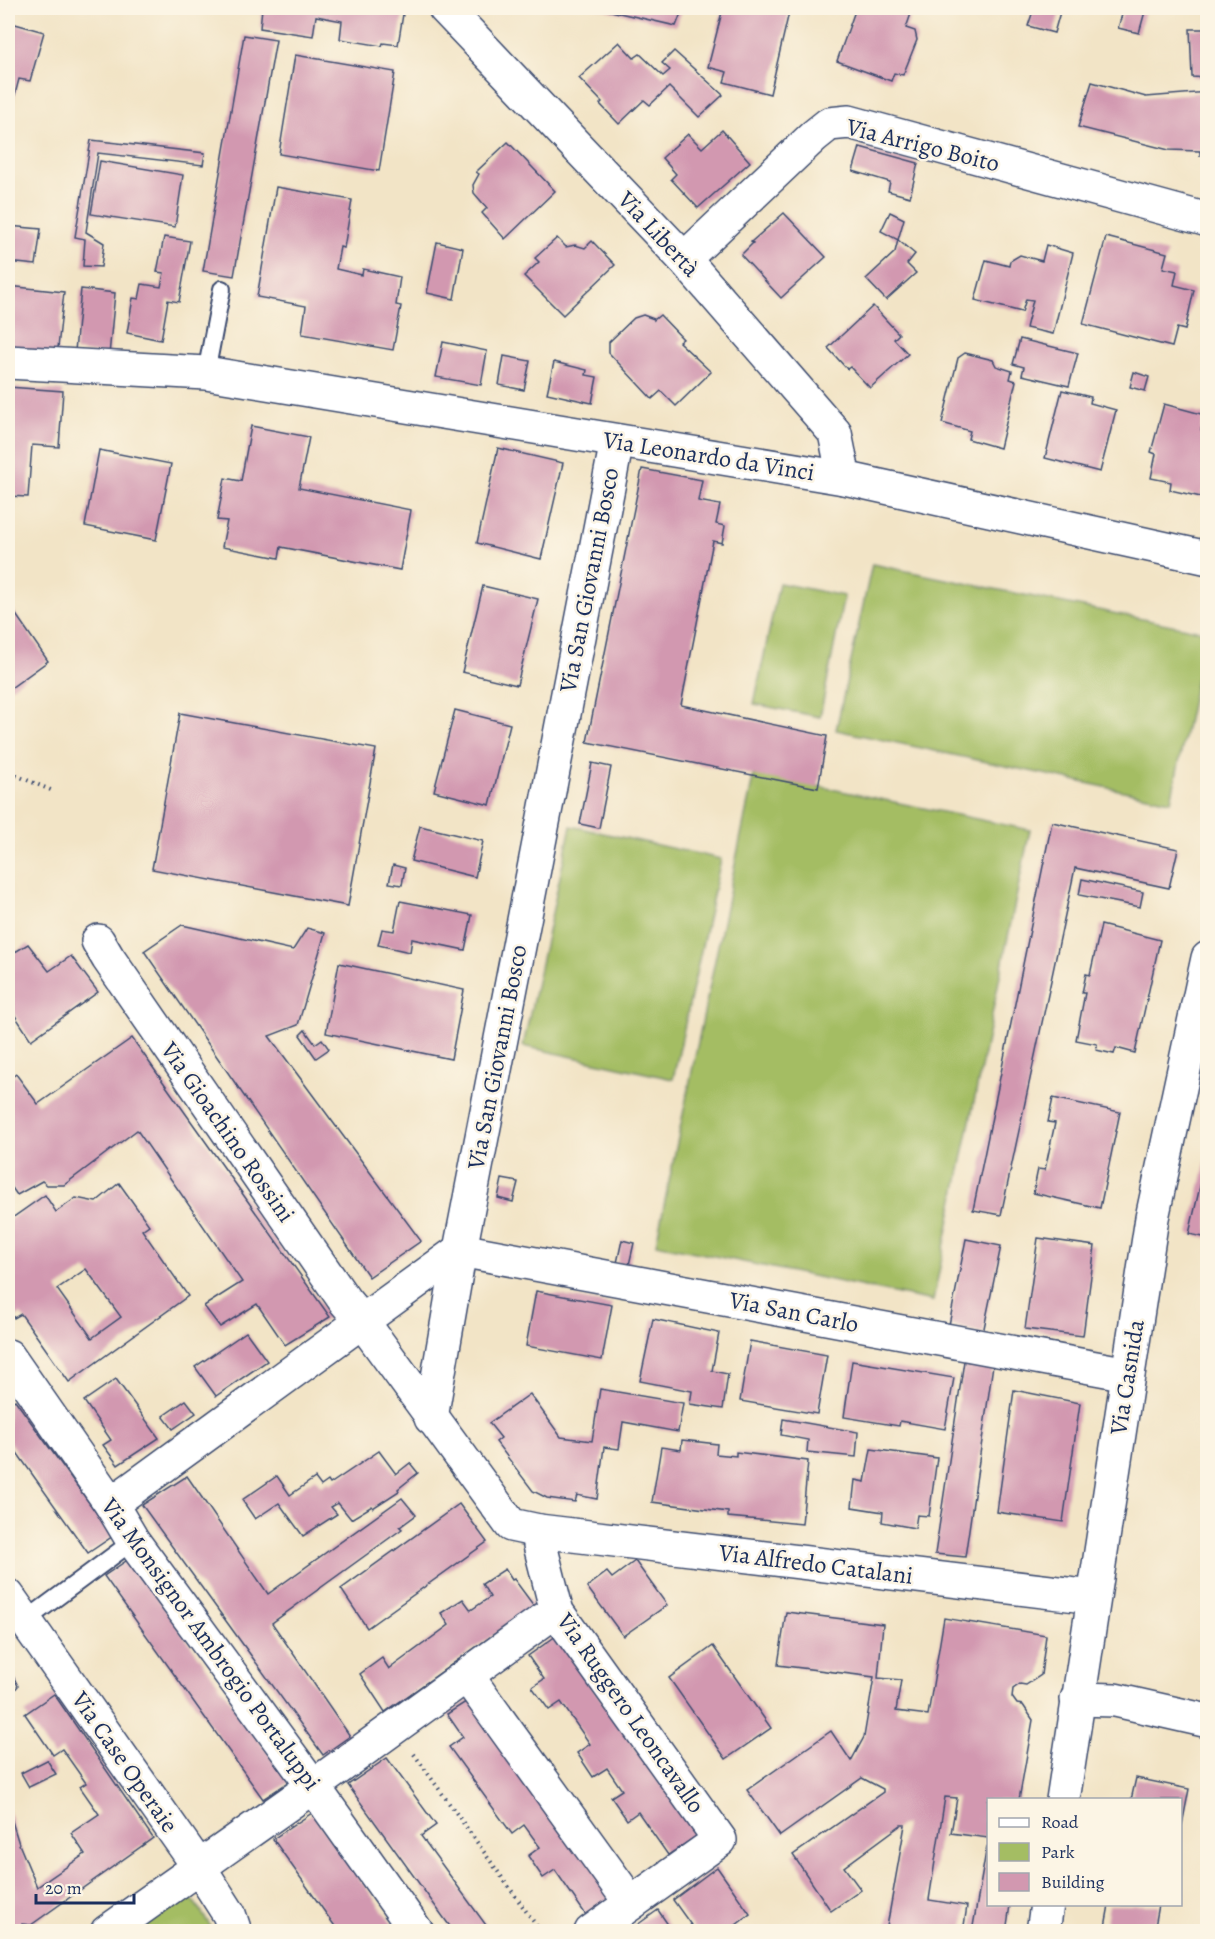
<svg xmlns="http://www.w3.org/2000/svg" width="1215" height="1939" viewBox="0 0 1215 1939" font-family="Alegreya,serif">
  <style>
    .green { fill: #a4bd63; stroke: #607660; stroke-width: 1.5 }
    .building { fill: #d298b0; fill-rule: evenodd }
    .lines { fill: none; stroke-linecap: round; stroke-linejoin: round }
    .lane-casing { stroke: #3b4a6e; stroke-width: 20 }
    .street-casing { stroke: #3b4a6e; stroke-width: 36 }
    .path { stroke: #3b4a6e; stroke-width: 4; stroke-dasharray: 1.5 4.5; stroke-linecap: butt }
    .lane { stroke: #fff; stroke-width: 16 }
    .street { stroke: #fff; stroke-width: 33 }
    .labels { text-anchor: middle; dominant-baseline: central; stroke-width: 5; stroke-linejoin: round; paint-order: stroke }
    .street-label { font-size: 24px; fill: #1b2f5e; stroke: #fcf5e5 }
  </style>
  <rect width="100%" height="100%" fill="#fcf5e5"/>
  <filter id="ink" filterUnits="userSpaceOnUse"><feTurbulence type="fractalNoise" baseFrequency=".0167" numOctaves="2"/><feDisplacementMap in="SourceGraphic" scale="12" xChannelSelector="R" yChannelSelector="G"/><feConvolveMatrix kernelMatrix="1 2 1 2 8 2 1 2 1" color-interpolation-filters="sRGB"/></filter>
  <filter id="wash" filterUnits="userSpaceOnUse"><feTurbulence type="fractalNoise" baseFrequency=".008" numOctaves="4" result="noise"/><feDisplacementMap in="SourceGraphic" scale="24" xChannelSelector="R" yChannelSelector="G"/><feGaussianBlur stdDeviation="1.35" result="paint"/><feColorMatrix in="noise" values="0 0 0 0 0 0 0 0 0 0 0 0 0 0 0 0 0 1.4 0 .05"/><feComposite in="paint" operator="in"/></filter>
  <g filter="url(#wash)">
    <rect width="100%" height="100%" fill="#f2e4c6"/>
    <g class="green">
      <path d="M872,564L1206,632L1171,801L836,730Z"/>
      <path d="M779,583L844,596L820,717L754,704Z"/>
      <path d="M754,773L1030,830L933,1301L656,1244Z"/>
      <path d="M571,826L721,859L673,1079L523,1046Z"/>
      <path d="M186,1895L193,1900L214,1931L125,1932Z"/>
    </g>
    <g id="blocks">
      <g class="building">
        <path d="M262,8H404L398,45L383,43L382,46L340,39L342,21L316,16L313,36L260,28Z"/>
        <path d="M598,8H683L676,26Z"/>
        <path d="M723,8H790L770,94L724,82L727,72L708,67Z"/>
        <path d="M856,8H913L906,28L915,31L917,40L903,75L894,73L891,81L837,61Z"/>
        <path d="M1034,8L1060,12L1054,33L1028,26Z"/>
        <path d="M1124,8H1146L1139,33L1118,28Z"/>
        <path d="M8,22L44,32L30,81L19,79L11,110H8Z"/>
        <path d="M1190,29H1208V78L1192,77Z"/>
        <path d="M244,35L276,40L234,276L203,271Z"/>
        <path d="M619,42L634,58L640,54L663,76L670,70L662,63L674,51L723,95L699,117L669,87L650,105L644,100L619,124L600,104L602,102L579,78Z"/>
        <path d="M295,55L395,72L379,171L279,154Z"/>
        <path d="M1092,82L1146,97L1208,92V157L1200,156V151L1169,150L1078,127Z"/>
        <path d="M722,130L750,162L698,208L671,179L676,174L662,158L688,134L702,148Z"/>
        <path d="M91,140L205,153L203,165L98,153L86,232L104,243L101,267L83,266L85,239L75,237Z"/>
        <path d="M508,142L555,191L505,239L482,213L487,208L474,193L473,185L479,174L476,172Z"/>
        <path d="M860,147L918,163L910,197L888,191L890,182L853,171Z"/>
        <path d="M100,161L183,175L175,227L91,214Z"/>
        <path d="M276,187L352,200L344,248L340,247L336,269L362,275L363,269L400,277L396,305L401,306L393,350L302,334L306,306L257,297Z"/>
        <path d="M890,212L904,219L898,240L881,231Z"/>
        <path d="M784,213L826,257L781,298L741,255L753,243L751,242Z"/>
        <path d="M8,226L41,229L36,265L8,262Z"/>
        <path d="M164,237L190,241L179,302L168,300L161,340L127,333L133,298L139,299L142,284L161,287L164,273L157,272Z"/>
        <path d="M1106,237L1167,253L1163,268L1177,271L1174,285L1194,290L1185,330L1177,328L1172,347L1083,324Z"/>
        <path d="M557,238L566,247L575,245L585,248L592,241L615,265L563,315L524,276L539,262L535,258Z"/>
        <path d="M898,240L915,254L907,264L916,273L886,300L866,279L895,252Z"/>
        <path d="M437,242L463,248L454,299L427,293Z"/>
        <path d="M1046,245L1073,253L1053,334L1026,328L1033,300L1026,299L1022,312L975,300L986,260L1009,266L1010,261L1020,255L1042,261Z"/>
        <path d="M8,286L64,292L57,357L8,352Z"/>
        <path d="M81,289L115,293L109,355L75,351Z"/>
        <path d="M873,306L899,334L894,339L908,354L870,388L850,367L847,369L828,348Z"/>
        <path d="M643,315L654,319V320L660,315L683,339L679,342L711,372L676,406L661,391L652,399L609,353V342L634,318Z"/>
        <path d="M1020,339L1078,353L1069,386L1022,375L1024,367L1013,364Z"/>
        <path d="M443,342L487,351L481,385L436,377Z"/>
        <path d="M965,353L993,360L996,366L1012,371L1010,379L1016,381L1000,448L968,439L970,431L942,423L958,358Z"/>
        <path d="M504,356L530,361L524,390L499,385Z"/>
        <path d="M554,362L587,370L586,375L597,377L592,403L547,393Z"/>
        <path d="M1134,372L1149,377L1145,391L1130,387Z"/>
        <path d="M8,387L63,391L59,447L32,445L28,497L8,496Z"/>
        <path d="M1062,390L1091,397L1090,403L1116,410L1100,472L1045,458Z"/>
        <path d="M1164,404L1205,415L1201,430L1208,432V490L1206,488L1202,491L1201,497L1170,490L1171,482L1151,478L1156,454L1151,452Z"/>
        <path d="M251,426L309,437L299,488L411,510L400,570L281,547L279,558L222,547L227,521L217,520L225,478L241,481Z"/>
        <path d="M498,448L563,463L541,559L477,543Z"/>
        <path d="M99,450L171,464L156,540L85,526Z"/>
        <path d="M642,469L702,480L698,501L720,505L716,524L725,526L722,543L713,541L681,705L827,736L818,788L587,742Z"/>
        <path d="M483,586L538,599L517,685L462,672Z"/>
        <path d="M8,603L48,661L8,690Z"/>
        <path d="M455,710L510,724L490,805L434,791Z"/>
        <path d="M180,713L376,749L348,906L152,869Z"/>
        <path d="M592,763L611,767L599,828L580,824Z"/>
        <path d="M1052,822L1178,849L1169,888L1075,868L1001,1215L973,1210Z"/>
        <path d="M420,826L483,841L475,877L411,861Z"/>
        <path d="M393,865L405,868L402,885L389,883Z"/>
        <path d="M1082,879L1143,892L1140,907L1079,895Z"/>
        <path d="M400,901L472,915L465,950L412,939L410,952L378,945L382,929L394,931Z"/>
        <path d="M182,925L293,950L307,928L325,933L298,1025L269,1036L421,1241L369,1277L144,951Z"/>
        <path d="M1101,925L1160,940L1135,1053L1116,1048L1114,1054L1096,1050L1097,1044L1076,1040L1085,993H1082L1086,974L1090,975Z"/>
        <path d="M28,944L49,971L71,956L98,992L31,1040L8,1005V948L12,954Z"/>
        <path d="M339,963L464,990L451,1059L326,1033Z"/>
        <path d="M305,1030L315,1044L322,1039L329,1049L316,1058L300,1035Z"/>
        <path d="M132,1038L330,1317L285,1345L257,1304L220,1327L204,1306L242,1282L137,1130L64,1185H47L42,1181L17,1195L8,1182V1080L16,1074L38,1104Z"/>
        <path d="M1053,1098L1120,1112L1100,1208L1033,1193L1038,1169L1045,1170L1055,1123L1048,1122Z"/>
        <path d="M1207,1156H1208V1238L1189,1234Z"/>
        <path d="M502,1179L518,1182L513,1202L498,1198Z"/>
        <path d="M119,1183L149,1225L142,1230L188,1296L69,1382L21,1314L14,1318L8,1309V1221L45,1195L56,1212L76,1198L96,1202ZM86,1269L121,1317L92,1338L57,1289Z"/>
        <path d="M1038,1238L1095,1246L1083,1336L1025,1329Z"/>
        <path d="M966,1239L1001,1246L983,1333L949,1325Z"/>
        <path d="M622,1240L634,1243L629,1265L617,1263Z"/>
        <path d="M536,1291L612,1305L602,1360L526,1346Z"/>
        <path d="M653,1319L719,1333L712,1371L728,1374L723,1409L690,1404L692,1391L640,1381Z"/>
        <path d="M246,1332L267,1361L216,1396L195,1367Z"/>
        <path d="M750,1341L827,1355L817,1414L740,1401Z"/>
        <path d="M852,1361L954,1378L945,1429L900,1421L899,1426L844,1417Z"/>
        <path d="M964,1361L993,1365L965,1557L935,1554Z"/>
        <path d="M116,1379L159,1438L118,1465L103,1445L111,1440L84,1401Z"/>
        <path d="M600,1389L683,1403L678,1432L623,1422L619,1449L604,1447L597,1499L577,1495L575,1502L547,1498L533,1491L496,1442L501,1438L489,1423L530,1394L561,1437L592,1441Z"/>
        <path d="M1014,1390L1080,1403L1063,1522L997,1512Z"/>
        <path d="M15,1400L113,1536L88,1553L8,1440V1405Z"/>
        <path d="M186,1400L196,1413L173,1429L163,1416Z"/>
        <path d="M783,1419L858,1432L856,1457L807,1452L808,1440L781,1435Z"/>
        <path d="M682,1440L717,1444L716,1454L736,1456V1452L808,1461L802,1524L728,1517V1512L652,1502L661,1447L681,1450Z"/>
        <path d="M871,1449L937,1458L929,1516L917,1515L915,1528L882,1522L883,1512L852,1507L855,1480L865,1482Z"/>
        <path d="M379,1451L396,1474L410,1463L418,1473L398,1489L399,1491L373,1508L372,1506L351,1519L338,1503L331,1507L337,1514L303,1536L279,1503L255,1519L242,1500L277,1476L290,1495L315,1478L321,1486L328,1481L330,1484Z"/>
        <path d="M187,1476L268,1594L402,1498L416,1515L400,1527L402,1529L272,1623L350,1736L323,1755L142,1505Z"/>
        <path d="M459,1504L487,1542L367,1628L341,1589Z"/>
        <path d="M129,1559L289,1782L263,1799L104,1576Z"/>
        <path d="M635,1561L667,1605L623,1636L587,1587L607,1572L612,1578Z"/>
        <path d="M505,1569L512,1580L514,1579L534,1606L385,1712L360,1674L382,1658L389,1669L449,1625L441,1613L463,1599L471,1610L490,1597L482,1584Z"/>
        <path d="M786,1612L883,1624L878,1678L901,1680L896,1711L928,1715L944,1618L1046,1635L1041,1675L1026,1685L1020,1684L1013,1689L1012,1697L1017,1704L1023,1705L1033,1720L1019,1800H988V1838L951,1833L957,1798L945,1797L929,1900L967,1906L963,1932H938V1929H935L934,1932H886L905,1825H901L844,1867L861,1890L831,1911L793,1855L883,1792V1789L862,1778L780,1836L747,1790L831,1731L851,1761L864,1737L874,1677L778,1665Z"/>
        <path d="M556,1636L698,1835L668,1855L638,1812L627,1820L611,1797L622,1790L607,1768L593,1777L577,1753L590,1744L561,1702L549,1710L532,1687L544,1679L528,1656Z"/>
        <path d="M713,1646L771,1728L726,1759L669,1678Z"/>
        <path d="M8,1666L18,1686L8,1698Z"/>
        <path d="M54,1694L153,1838L31,1925L22,1924V1932H8V1808L19,1844L37,1887L85,1854L71,1833L99,1814L80,1787L86,1783L62,1749L53,1755L25,1714Z"/>
        <path d="M472,1698L614,1895L586,1915L555,1870L543,1878L528,1856L540,1847L524,1825L512,1834L449,1747L463,1737L447,1714Z"/>
        <path d="M387,1758L436,1825L421,1836L491,1932H454L348,1785Z"/>
        <path d="M47,1760L56,1774L29,1787L21,1773Z"/>
        <path d="M1136,1778L1189,1789L1182,1825L1180,1800H1131Z"/>
        <path d="M312,1813L398,1932H339L273,1839Z"/>
        <path d="M987,1846L988,1905H1010L1006,1932H972Z"/>
        <path d="M717,1867L750,1914L727,1932H696L673,1900Z"/>
        <path d="M1109,1905H1159L1154,1932H1095L1096,1926L1105,1927Z"/>
        <path d="M658,1910L673,1932H627L637,1925Z"/>
      </g>
    </g>
  </g>
  <g filter="url(#ink)">
    <use href="#blocks" fill-opacity="0" stroke="#3b4a6e" stroke-width="1.5"/>
    <g class="lines">
      <g class="lane-casing">
        <g id="lane">
          <path d="M206,373L222,289"/>
          <path d="M25,1621L133,1541"/>
        </g>
      </g>
      <g class="street-casing">
        <g id="street">
          <path d="M445,8L684,259L835,433L844,478"/>
          <path d="M684,259L814,136L829,124L849,122L1208,220"/>
          <path d="M8,362L206,373L844,478L1208,558"/>
          <path d="M98,941L108,958L345,1301L362,1321L511,1525L539,1531L540,1545L557,1612L720,1840L591,1932"/>
          <path d="M460,1250L1128,1374"/>
          <path d="M8,1356L111,1504L133,1541L313,1786L417,1932"/>
          <path d="M431,1418L460,1250L617,441"/>
          <path d="M111,1504L460,1250"/>
          <path d="M539,1531L1093,1597"/>
          <path d="M8,1596L199,1867L229,1914L235,1932"/>
          <path d="M467,1676L631,1903"/>
          <path d="M1077,1699L1115,1700L1208,1721"/>
          <path d="M1063,1800L1152,1218L1208,958"/>
          <path d="M107,1932L301,1795L543,1620L557,1612"/>
          <path d="M1043,1932L1047,1904"/>
        </g>
      </g>
      <g class="path">
        <path d="M8,767L13,774L53,791"/>
        <path d="M414,1754L541,1932"/>
      </g>
      <use href="#lane" class="lane"/>
      <use href="#street" class="street"/>
    </g>
  </g>
  <g class="labels">
    <g class="street-label">
      <text transform="translate(923 145) rotate(14)">Via Arrigo Boito</text>
      <text transform="translate(659 234) rotate(47)">Via Libertà</text>
      <text transform="translate(709 456) rotate(9)">Via Leonardo da Vinci</text>
      <text transform="translate(589 580) rotate(-79)">Via San Giovanni Bosco</text>
      <text transform="translate(497 1057) rotate(-79)">Via San Giovanni Bosco</text>
      <text transform="translate(228 1132) rotate(55)">Via Gioachino Rossini</text>
      <text transform="translate(794 1312) rotate(11)">Via San Carlo</text>
      <text transform="translate(1127 1377) rotate(-81)">Via Casnida</text>
      <text transform="translate(816 1564) rotate(7)">Via Alfredo Catalani</text>
      <text transform="translate(211 1644) rotate(54)">Via Monsignor Ambrogio Portaluppi</text>
      <text transform="translate(631 1713) rotate(55)">Via Ruggero Leoncavallo</text>
      <text transform="translate(125 1762) rotate(55)">Via Case Operaie</text>
    </g>
  </g>
  <rect width="1215" height="1939" fill="none" stroke="#fcf5e5" stroke-width="30"/>
  <rect x="987" y="1798" width="195" height="108" fill="#fcf5e5" stroke="#a2a6af" stroke-width="1.5"/>
  <rect x="999" y="1818" width="30" height="9" fill="#ffffff" stroke="#a2a6af" stroke-width="1.5"/>
  <text x="1041" y="1828" font-size="18" fill="#1b2f5e">Road</text>
  <rect x="999" y="1843" width="30" height="18" fill="#a4bd63" stroke="#a2a6af" stroke-width="1.5"/>
  <text x="1041" y="1858" font-size="18" fill="#1b2f5e">Park</text>
  <rect x="999" y="1873" width="30" height="18" fill="#d298b0" stroke="#a2a6af" stroke-width="1.5"/>
  <text x="1041" y="1888" font-size="18" fill="#1b2f5e">Building</text>
  <path d="M36 1894v9h98v-9" fill="none" stroke="#1b2f5e" stroke-width="3"/>
  <text x="45" y="1894" font-size="18" fill="#1b2f5e" stroke="#fcf5e5" stroke-width="4.5" paint-order="stroke">20 m</text>
</svg>
